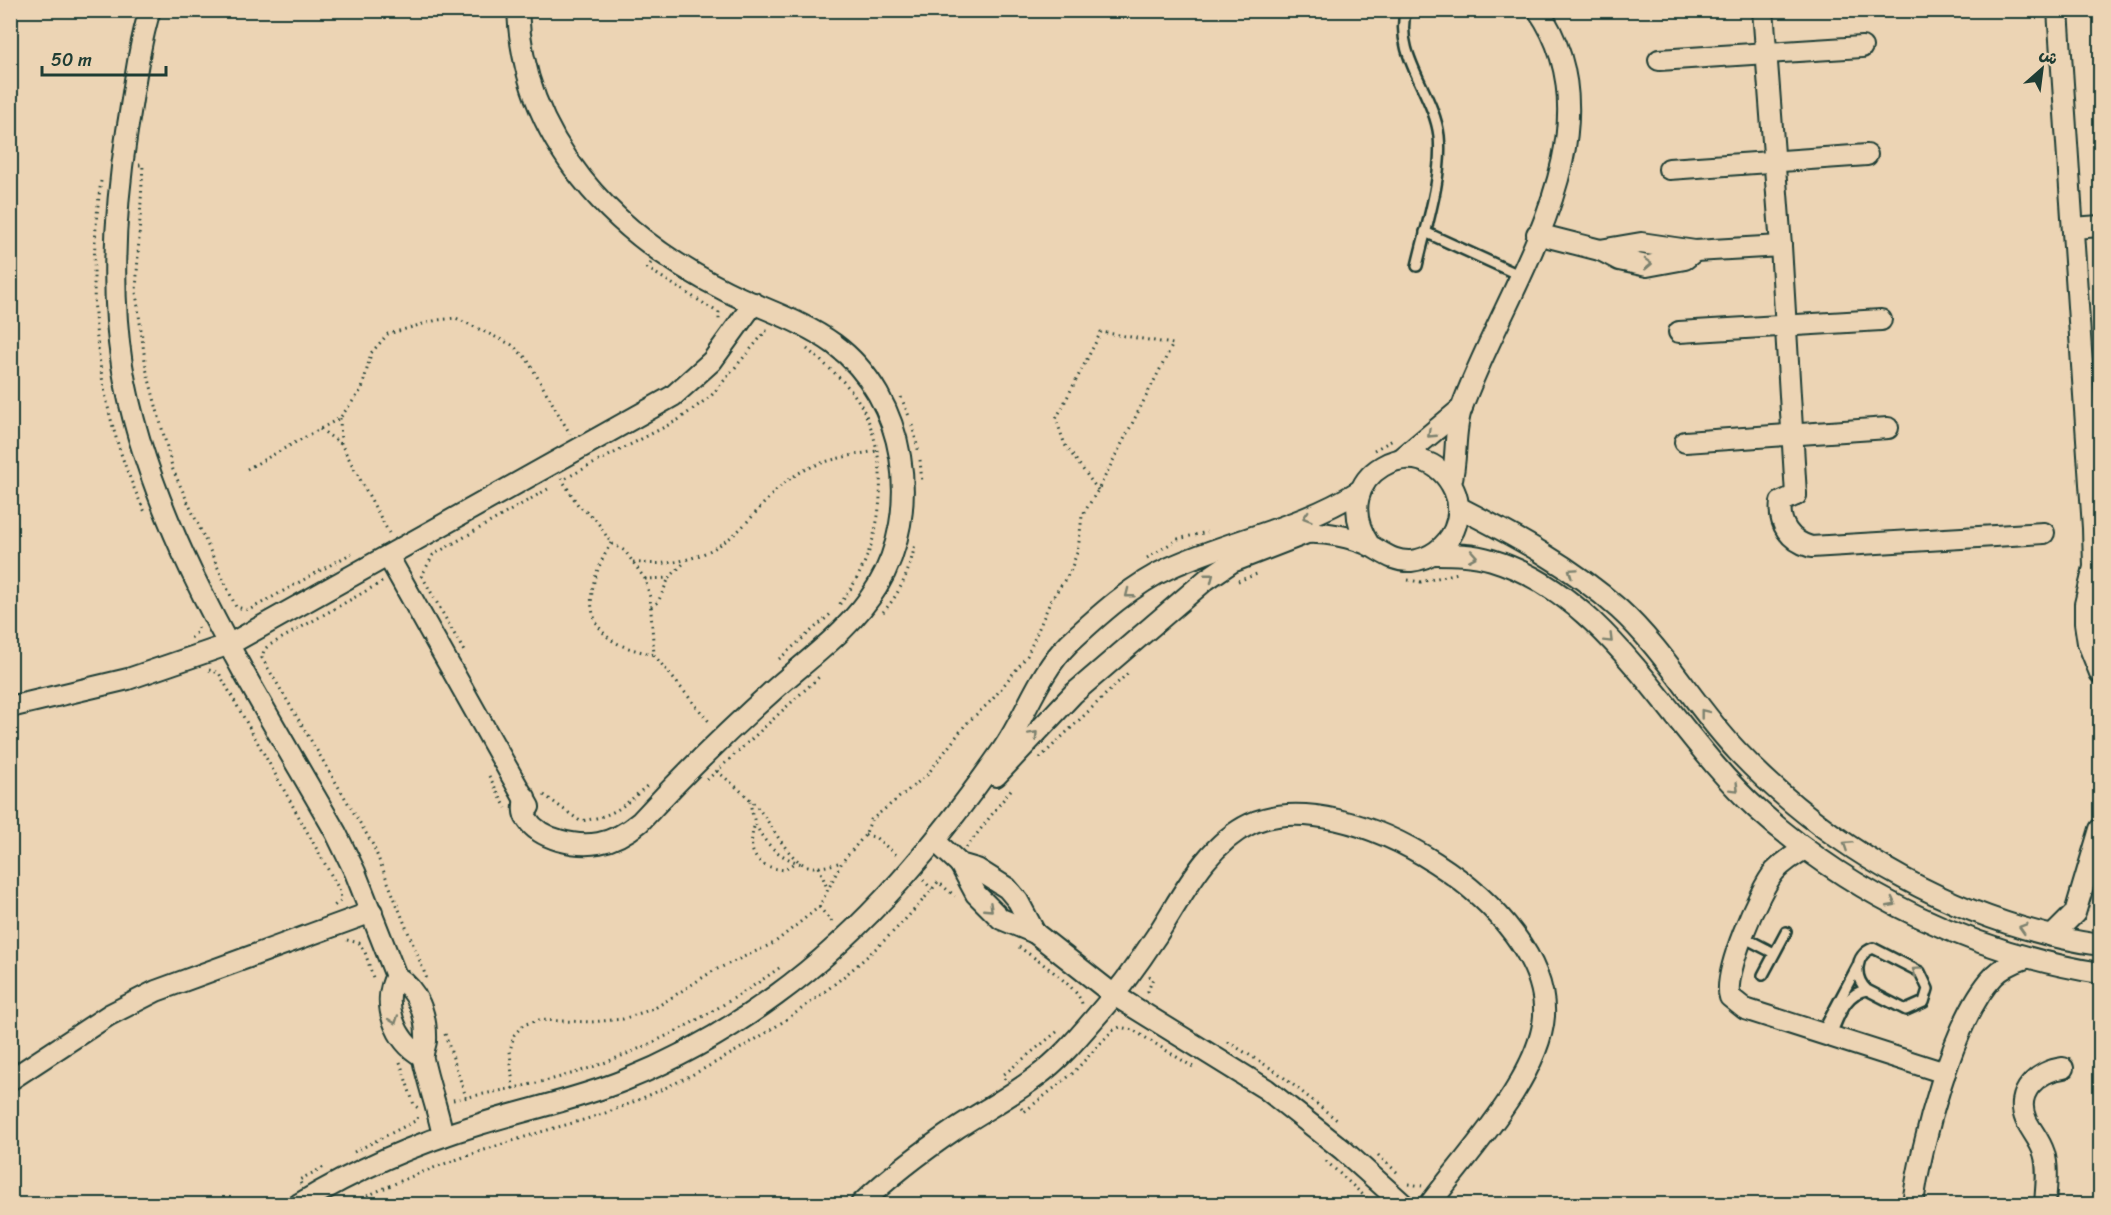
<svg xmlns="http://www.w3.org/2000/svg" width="2111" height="1215" viewBox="0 0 2111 1215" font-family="Sriracha,'Playpen Sans Arabic',sans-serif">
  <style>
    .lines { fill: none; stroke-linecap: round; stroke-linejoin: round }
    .service-casing { stroke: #1f3d34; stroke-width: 14 }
    .minor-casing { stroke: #1f3d34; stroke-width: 24 }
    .path { stroke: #1f3d34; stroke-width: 3; stroke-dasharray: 1.5 4.5; stroke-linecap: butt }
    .service { stroke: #ecd4b4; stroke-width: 9 }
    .minor { stroke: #ecd4b4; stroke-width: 20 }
    .oneway { stroke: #7b816e }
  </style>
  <rect width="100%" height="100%" fill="#ecd4b4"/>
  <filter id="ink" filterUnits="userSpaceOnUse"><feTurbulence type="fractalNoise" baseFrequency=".0167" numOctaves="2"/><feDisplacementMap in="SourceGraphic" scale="12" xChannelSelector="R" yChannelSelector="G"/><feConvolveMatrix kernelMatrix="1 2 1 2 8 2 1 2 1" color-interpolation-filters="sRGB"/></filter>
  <g filter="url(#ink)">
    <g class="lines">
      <g class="service-casing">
        <g id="service">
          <path d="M1406,10C1393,54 1434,93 1439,136C1443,176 1426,227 1417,266"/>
          <path d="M1425,232L1519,275"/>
          <path d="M1743,937L1774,953"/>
          <path d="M1763,975L1786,932"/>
          <path d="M1822,1033L1857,967"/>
          <path d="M1830,1036C1839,1018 1844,993 1867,990L1906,1010L1924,1002L1928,989L1920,972L1873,948C1854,955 1854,978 1867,990"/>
        </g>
      </g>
      <g class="minor-casing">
        <g id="minor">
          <path d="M150,10C138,49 134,91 127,131C115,208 110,288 122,365C148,527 256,692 336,833L355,872L396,976C418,990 427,1015 426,1041C425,1047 422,1053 423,1059C428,1084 438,1110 443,1136"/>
          <path d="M518,10C523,141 614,235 726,291C762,309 801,320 834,344C907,398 923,511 877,587C853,627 811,657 777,687C729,730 683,775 640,822C628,832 615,840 599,843C577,847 540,840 527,819C522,813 524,804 525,797"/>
          <path d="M1763,10L1781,246L1796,495"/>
          <path d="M2058,10L2093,528L2094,567L2085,604V623L2088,643L2100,673"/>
          <path d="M1659,60L1862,47"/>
          <path d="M1669,169L1867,155"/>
          <path d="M2073,228L2100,226"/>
          <path d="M1537,234L1600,250L1619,260L1647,266L1685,259L1695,251"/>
          <path d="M1600,250L1641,243L1695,251L1781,246"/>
          <path d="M1679,332L1881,320"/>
          <path d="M1685,442L1888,428"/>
          <path d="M1401,459L1462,408"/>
          <path d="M1451,483C1458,458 1453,431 1462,407C1504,289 1624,134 1538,10"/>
          <path d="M1796,495L1781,502C1778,524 1790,541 1811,547L2044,533"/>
          <path d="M1458,507C1515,536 1571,566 1619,609C1665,651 1695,707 1738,752C1833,852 1964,925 2100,945"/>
          <path d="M1433,554C1453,554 1472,554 1492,560C1611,596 1670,730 1757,809C1852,895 1974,953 2100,973"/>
          <path d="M388,556L529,807"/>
          <path d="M10,707L128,679L230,644L673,396L712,361L754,303"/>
          <path d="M996,776L1073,694L1207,579L1232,562L1307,533C1326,532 1352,537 1369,545C1384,553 1394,562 1411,561C1430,559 1446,547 1454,530C1459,518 1460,503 1454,490C1423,423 1322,475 1370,546"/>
          <path d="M935,841L960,864L977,869L1007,888L1018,901L1035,933"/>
          <path d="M1805,849C1794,855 1784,862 1775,871C1759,890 1722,975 1730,997L1745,1009L1945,1073"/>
          <path d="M960,864L976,894L1001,919L1035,933L1114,995L1266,1089L1343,1150L1403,1204"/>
          <path d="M2052,936L2075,913L2100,829"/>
          <path d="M396,976C381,1003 395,1041 422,1056"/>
          <path d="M10,1080L109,1015L156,991L372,912"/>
          <path d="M299,1204C355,1170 417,1143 480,1124C528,1109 578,1099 625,1080C677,1059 730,1029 775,996C866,930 939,841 1003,749C1027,714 1038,674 1069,643C1098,616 1133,584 1169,568C1232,539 1301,528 1359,491"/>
          <path d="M861,1204C890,1176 923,1151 957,1128C983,1111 1011,1096 1036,1077C1058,1061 1076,1040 1094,1019C1117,993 1138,964 1157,935C1183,895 1206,845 1250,824C1346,779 1550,908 1544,1016C1540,1077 1466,1155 1430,1204"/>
          <path d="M1913,1204C1920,1147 1954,1017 1994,976C2003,967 2014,962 2026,958"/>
          <path d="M2045,1204C2046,1188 2049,1169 2044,1153C2040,1140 2032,1132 2026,1120C2014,1092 2038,1071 2063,1068"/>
        </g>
      </g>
      <g class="path">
        <path d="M139,165H143L136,292L146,368L173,470L236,607L249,610L352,553"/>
        <path d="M101,181C85,294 95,412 146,514"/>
        <path d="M651,263L647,268L719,313V321"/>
        <path d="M807,349C827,366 851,385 863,409C894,471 882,552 839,605"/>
        <path d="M901,397L909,416"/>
        <path d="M340,418L341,444L389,533"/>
        <path d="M912,425L919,453"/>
        <path d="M320,429L341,444"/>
        <path d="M1374,450L1395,439"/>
        <path d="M920,460L922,483"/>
        <path d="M247,469L340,418L362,389L371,353L388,334L437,320L456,318L512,345L527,359L570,434"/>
        <path d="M561,478L578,505L596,520L611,543L625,551L645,579L650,597L654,655L711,724"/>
        <path d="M566,478L678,420L711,396L766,331L771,332"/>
        <path d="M611,543C594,572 578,612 609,638C621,648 640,651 654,655"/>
        <path d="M1147,558L1178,539L1207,532"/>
        <path d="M633,562C676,568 715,556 745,524C761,508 774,489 794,476C819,460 848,456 877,451"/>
        <path d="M422,576L465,653"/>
        <path d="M421,577L433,555L548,489"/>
        <path d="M645,579L669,578L683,564"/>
        <path d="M1408,580L1421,582L1458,573"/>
        <path d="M1238,581L1257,574"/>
        <path d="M382,582L268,646L264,650L262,658L373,845L427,979"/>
        <path d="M651,607L658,602L669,578"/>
        <path d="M883,612C900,594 911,568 915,543"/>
        <path d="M191,638L198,631V626"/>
        <path d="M779,659L833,612"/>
        <path d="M209,670L219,673L340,891L341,900L334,906"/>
        <path d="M1040,758L1130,671"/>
        <path d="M717,771C732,784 749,796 761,812C773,827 787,857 805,865C817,870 830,865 842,862"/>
        <path d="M489,776L506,808"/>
        <path d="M707,780L819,677"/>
        <path d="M544,795L580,821C616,816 622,807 649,784"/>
        <path d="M750,801C754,833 771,855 802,864"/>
        <path d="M754,827C746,855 758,867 785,870L794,863"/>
        <path d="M865,835L875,837L899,857"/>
        <path d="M966,848L1013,787"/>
        <path d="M819,867L827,888"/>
        <path d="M923,880L932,889"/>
        <path d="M819,907L834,924"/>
        <path d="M347,940L359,943L365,952L374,981"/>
        <path d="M1019,947C1034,958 1079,987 1082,1004"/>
        <path d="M1149,976L1153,978L1148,991L1150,996"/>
        <path d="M445,1034L466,1097"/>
        <path d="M1228,1042L1277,1072L1337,1120"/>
        <path d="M400,1062L414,1105L418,1108"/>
        <path d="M1005,1079L1003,1075L1058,1031"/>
        <path d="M513,1089L510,1051L514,1035L523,1025L538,1020L591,1022L623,1019L655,1008L713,971L774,943L819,907L842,862L865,835L871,820L927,775L966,724L992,700L1027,656L1051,600L1070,572L1078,550L1082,516L1098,490L1173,344L1101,332L1056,419L1065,445L1098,490"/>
        <path d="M453,1100C503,1090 553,1082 601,1064C666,1040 726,1006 782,966"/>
        <path d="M1021,1108L1024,1112L1072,1074L1112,1031L1120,1027L1133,1030L1193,1067"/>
        <path d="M354,1152L417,1120L418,1114"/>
        <path d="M1378,1155L1398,1173"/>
        <path d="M1326,1161L1373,1204"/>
        <path d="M301,1184L299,1180L326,1166"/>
        <path d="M1409,1184L1422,1186"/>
        <path d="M351,1204C408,1175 467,1155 528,1136C555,1127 584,1121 611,1111C734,1063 854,986 938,882L955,896"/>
      </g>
      <use href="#service" class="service"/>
      <use href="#minor" class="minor"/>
    </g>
    <defs><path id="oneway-chevron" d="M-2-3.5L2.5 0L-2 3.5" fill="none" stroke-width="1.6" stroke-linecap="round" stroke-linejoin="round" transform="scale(1.5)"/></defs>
    <g class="oneway">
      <use href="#oneway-chevron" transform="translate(1648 264) rotate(-2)"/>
      <use href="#oneway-chevron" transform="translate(1431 434) rotate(137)"/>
      <use href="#oneway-chevron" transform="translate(1307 517) rotate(162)"/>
      <use href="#oneway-chevron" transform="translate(1473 556) rotate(10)"/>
      <use href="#oneway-chevron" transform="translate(1572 572) rotate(-145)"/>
      <use href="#oneway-chevron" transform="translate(1210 577) rotate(-38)"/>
      <use href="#oneway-chevron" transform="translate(1129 594) rotate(142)"/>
      <use href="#oneway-chevron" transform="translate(1609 639) rotate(45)"/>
      <use href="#oneway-chevron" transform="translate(1704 713) rotate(-128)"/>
      <use href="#oneway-chevron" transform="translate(1034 735) rotate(-47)"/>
      <use href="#oneway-chevron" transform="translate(1735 788) rotate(45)"/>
      <use href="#oneway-chevron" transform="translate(1847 845) rotate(-147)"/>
      <use href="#oneway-chevron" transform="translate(1892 903) rotate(28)"/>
      <use href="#oneway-chevron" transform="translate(989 908) rotate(43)"/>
      <use href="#oneway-chevron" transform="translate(2023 928) rotate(-163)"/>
      <use href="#oneway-chevron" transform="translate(1916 971) rotate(-145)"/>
      <use href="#oneway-chevron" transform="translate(394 1020) rotate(70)"/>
    </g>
  </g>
  <rect width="2111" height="1215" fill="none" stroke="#ecd4b4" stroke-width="36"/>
  <rect x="18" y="18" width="2075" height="1179" fill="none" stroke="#1f3d34" stroke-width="2" filter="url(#ink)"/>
  <g transform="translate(2042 69) rotate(28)" stroke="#ecd4b4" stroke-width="4.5" paint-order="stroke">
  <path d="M0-4.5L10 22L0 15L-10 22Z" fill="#1f3d34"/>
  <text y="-9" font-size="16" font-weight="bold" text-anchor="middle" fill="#1f3d34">ش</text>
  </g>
  <path d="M42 66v9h124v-9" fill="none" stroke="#1f3d34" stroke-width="3"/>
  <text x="51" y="66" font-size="18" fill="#1f3d34" stroke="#ecd4b4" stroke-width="4.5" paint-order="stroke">50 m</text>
</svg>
